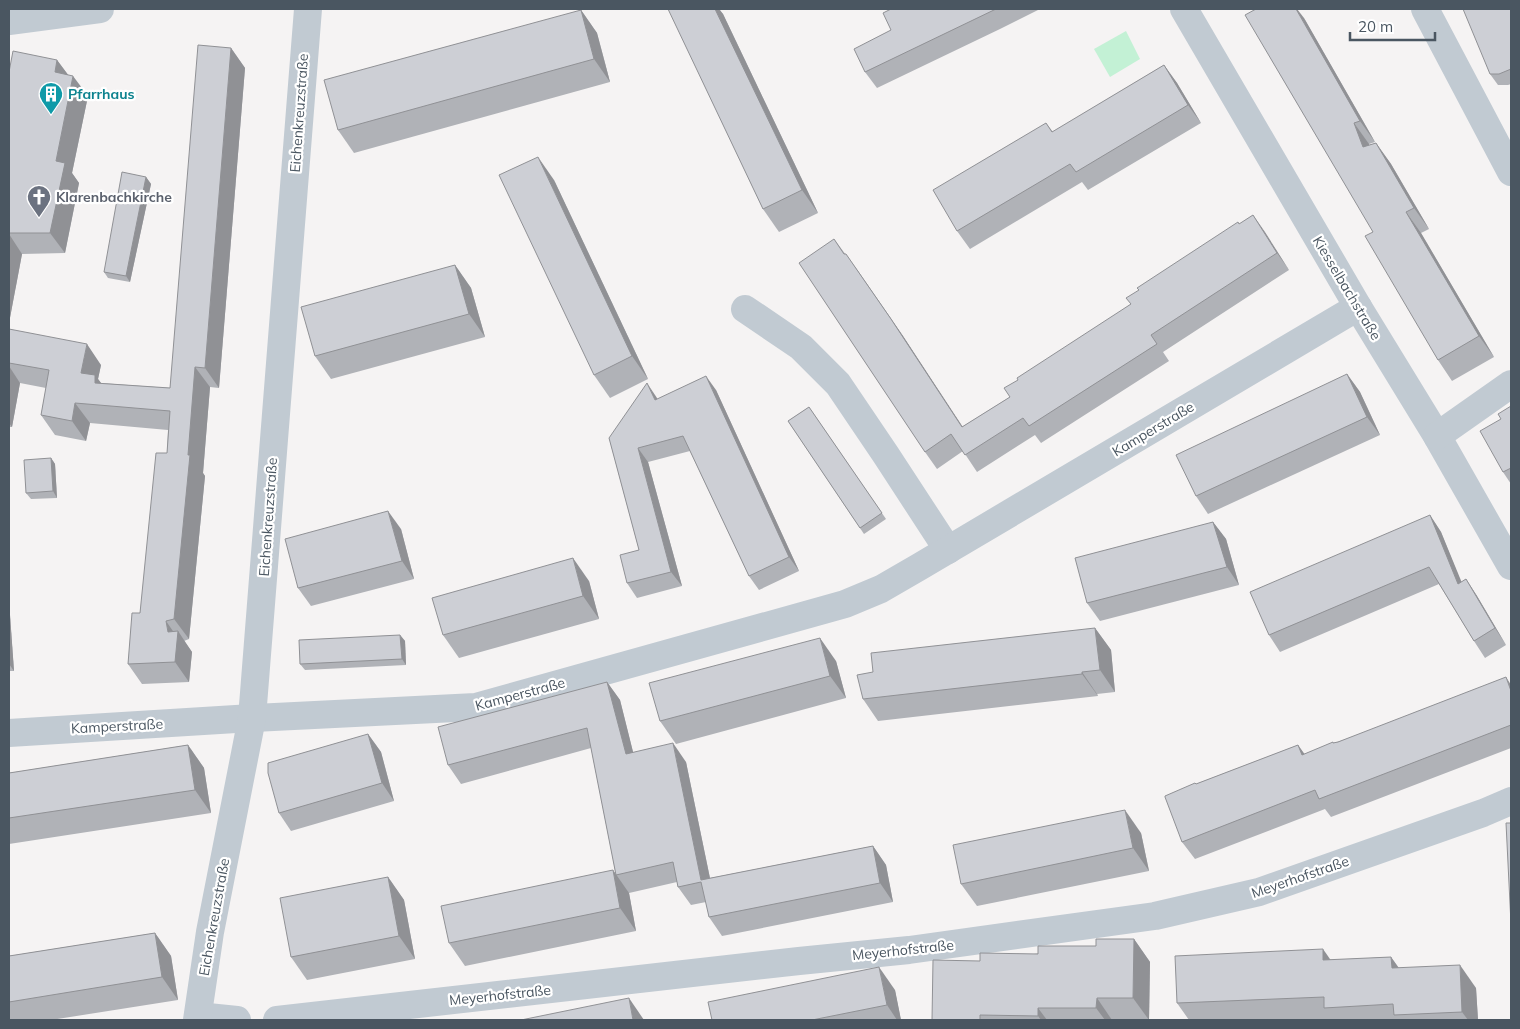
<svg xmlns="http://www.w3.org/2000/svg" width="1520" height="1029" viewBox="0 0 1520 1029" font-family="Mulish,sans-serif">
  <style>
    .green { fill: #c3f1d5 }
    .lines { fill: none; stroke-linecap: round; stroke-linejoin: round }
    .street { stroke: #c1cad2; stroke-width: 28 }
    .wall { fill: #b0b2b7 }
    .shaded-wall { fill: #909195 }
    .building { fill: #cdcfd5; stroke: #909195 }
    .labels { text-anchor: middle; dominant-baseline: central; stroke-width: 4.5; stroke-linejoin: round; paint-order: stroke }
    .culture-label { font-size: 14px; font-weight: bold; fill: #0d838f; stroke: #fff; text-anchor: start }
    .street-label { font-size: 14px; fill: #4a5661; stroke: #fff }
    .worship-label { font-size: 14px; font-weight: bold; fill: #5b616d; stroke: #fff; text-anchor: start }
  </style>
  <rect width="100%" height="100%" fill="#f5f3f3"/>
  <path class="green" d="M1126,31L1140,59L1110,77L1094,49Z"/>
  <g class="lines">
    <g class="street">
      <path d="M1184,9L1358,307L1437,436L1511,566"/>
      <path d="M1425,9L1511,172"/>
      <path d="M9,21L100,9"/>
      <path d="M745,309L801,347L838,384L886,455L948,550"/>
      <path d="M1437,436L1511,384"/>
      <path d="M9,733L252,718L476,707L845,604L881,589L919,567L1358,307"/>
      <path d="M198,1016L237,1020"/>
      <path d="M197,1020L210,932L252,718L308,9"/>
      <path d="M277,1020L799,961L909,950L1155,916L1259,892L1483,813L1511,801"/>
    </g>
  </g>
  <g class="wall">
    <path d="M669,9H719L723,14L818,213L779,232L763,209Z"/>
    <path d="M891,9H1040L1000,29L877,88L865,72L891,30Z"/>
    <path d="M1511,9V84L1508,85H1498L1490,74Z"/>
    <path d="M581,10L597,33L610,82L354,153L338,130Z"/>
    <path d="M1304,18L1375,142L1369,144V145L1376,143L1391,164L1429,229L1421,233L1494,357L1452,381L1438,360L1373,232Z"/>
    <path d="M231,48L245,68L219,388L210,387L203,473L205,476L189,639L184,641L192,652L189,682L142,684L128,664L140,613L167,453L168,430L90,423L86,441L55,435L41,415L46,388L20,383L12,427H9V329L101,365L98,379L101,383L170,388Z"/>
    <path d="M57,60L68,75L88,96L72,173L79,183L65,253L22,254L9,323V72Z"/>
    <path d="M1164,65L1177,83L1201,123L1088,190L1082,182L970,249L957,231L1046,123L1053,132Z"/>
    <path d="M146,177L151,184L130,282L108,278L104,272Z"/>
    <path d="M554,180L648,379L610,398L594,375Z"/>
    <path d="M1253,215L1289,270L1163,352L1169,361L1041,443L1035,435L977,472L963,451L937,469L925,452L834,239L858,271L903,336L962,427L1010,397L1131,304L1240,224Z"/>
    <path d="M455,265L471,288L485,337L331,379L315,356Z"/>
    <path d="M1347,374L1360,392L1380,435L1208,514L1196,496Z"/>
    <path d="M716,390L799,571L759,590L749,576L690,451L648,462L682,586L637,598L627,583L639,550L609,438L658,399Z"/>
    <path d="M1511,406V484L1503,472L1501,419Z"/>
    <path d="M809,407L886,519L864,534L788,421Z"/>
    <path d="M51,458L55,464L57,498L31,499L26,493Z"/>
    <path d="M1430,515L1441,532L1461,582L1466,579L1477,596L1506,645L1485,658L1474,641L1439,584L1280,652L1269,635Z"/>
    <path d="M1213,522L1226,539L1239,585L1100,621L1087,603Z"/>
    <path d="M401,529L414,579L311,606L298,588Z"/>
    <path d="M589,581L599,619L459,658L443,635Z"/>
    <path d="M9,601L14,671H9Z"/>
    <path d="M1095,628L1111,650L1115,692L1097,694L1098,696L878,721L863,699Z"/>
    <path d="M400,635L405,641L406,665L305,670L300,664Z"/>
    <path d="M836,661L846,698L676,744L660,721Z"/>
    <path d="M607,682L620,700L633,752L686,762L710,878L873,846L886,865L893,902L722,936L709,917L706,902L691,905L678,887L677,882L629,893L636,931L465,966L449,943L613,870L616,875L591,748L461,784L448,765Z"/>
    <path d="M1511,685V748L1331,817L1325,809L1195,859L1182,842L1196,784L1298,745L1304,754L1334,743Z"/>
    <path d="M368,734L381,752L394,801L291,831L279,813Z"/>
    <path d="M188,745L204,768L211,813L9,844V773Z"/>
    <path d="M1141,833L1149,871L977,906L961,884Z"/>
    <path d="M388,877L404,900L415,959L307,980L291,957Z"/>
    <path d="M155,933L171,956L178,1000L51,1020H9V956Z"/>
    <path d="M1134,939L1150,962L1149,1020H932L980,961L1096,946Z"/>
    <path d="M1391,957L1399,968L1476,988L1478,1020H1189L1177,1003L1330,960Z"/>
    <path d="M895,990L901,1020H712Z"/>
  </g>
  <g class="shaded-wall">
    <path d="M715,9H719L723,14L818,213L802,190Z"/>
    <path d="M1296,9H1297L1304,18L1375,142L1360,121Z"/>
    <path d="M581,10L597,33L610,82L594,59Z"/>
    <path d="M231,48L245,68L219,388L205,368Z"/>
    <path d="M57,60L72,80L55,72Z"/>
    <path d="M1164,65L1177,83L1201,123L1188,105Z"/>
    <path d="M73,76L88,96L72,173L79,183L65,253L50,233L56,161Z"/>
    <path d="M1354,123L1369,144L1377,168L1363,147Z"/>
    <path d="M1376,143L1391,164L1429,229L1414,208Z"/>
    <path d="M538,157L554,180L648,379L632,356Z"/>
    <path d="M146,177L151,184L130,282L126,276Z"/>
    <path d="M1406,212L1421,233L1494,357L1479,336Z"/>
    <path d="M1253,215L1265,232L1289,270L1277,253Z"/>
    <path d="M9,234L22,254L9,323Z"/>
    <path d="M846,254L903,336L974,444L962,427Z"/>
    <path d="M455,265L471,288L485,337L469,314Z"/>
    <path d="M87,344L101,365L98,379L110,395L81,373Z"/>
    <path d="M9,366L20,383L12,427L9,423Z"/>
    <path d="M195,367L210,387L203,473L205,476L189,639L174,619Z"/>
    <path d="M1347,374L1360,392L1380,435L1367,417Z"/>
    <path d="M706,376L716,390L799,571L789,557Z"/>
    <path d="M647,383L657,398L665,415L655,400Z"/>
    <path d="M75,403L90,423L86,441L72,421Z"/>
    <path d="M638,448L648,462L682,586L671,572Z"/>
    <path d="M51,458L55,464L57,498L53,491Z"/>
    <path d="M388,511L401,529L414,579L402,561Z"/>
    <path d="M1430,515L1441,532L1469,600L1458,584Z"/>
    <path d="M1213,522L1226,539L1239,585L1227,567Z"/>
    <path d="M573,558L589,581L599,619L583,596Z"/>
    <path d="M1466,579L1477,596L1506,645L1495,628Z"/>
    <path d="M9,601L14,671L9,664Z"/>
    <path d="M166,621L177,637L178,631L192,652L189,682L175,662L168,632Z"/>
    <path d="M1095,628L1111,650L1115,692L1100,670Z"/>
    <path d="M400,635L405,641L406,665L402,659Z"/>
    <path d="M820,638L836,661L846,698L830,676Z"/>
    <path d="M1082,672L1097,694L1098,696L1082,674Z"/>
    <path d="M1506,677L1511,685V691Z"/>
    <path d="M607,682L620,700L638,772L626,754Z"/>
    <path d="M368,734L381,752L394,801L382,783Z"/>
    <path d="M673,743L686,762L714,898L701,880Z"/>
    <path d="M188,745L204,768L211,813L195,790Z"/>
    <path d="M1298,745L1311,763L1302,755Z"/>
    <path d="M1125,810L1141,833L1149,871L1133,848Z"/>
    <path d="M873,846L886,865L893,902L880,883Z"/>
    <path d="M613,870L629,893L636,931L620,908Z"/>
    <path d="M388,877L404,900L415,959L399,936Z"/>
    <path d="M155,933L171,956L178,1000L162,977Z"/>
    <path d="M1134,939L1150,962L1149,1020L1133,998Z"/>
    <path d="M1323,949L1339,972L1323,960Z"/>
    <path d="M1391,957L1407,980L1392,968Z"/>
    <path d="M1460,965L1476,988L1478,1020H1468L1462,1012Z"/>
    <path d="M879,967L895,990L901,1020H897L887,1005Z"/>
    <path d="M629,998L644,1020H633Z"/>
    <path d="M1097,998L1112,1020H1105L1096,1008Z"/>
    <path d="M1038,1008L1047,1020H1041L1038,1016Z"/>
  </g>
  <g class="building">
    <path d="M668,9H715L802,190L763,209Z"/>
    <path d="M891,9H996L865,72L854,49L891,30L883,13Z"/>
    <path d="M1256,9H1296L1360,121L1354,123L1363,147L1376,143L1414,208L1406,212L1479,336L1438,360L1365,236L1373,232L1245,15Z"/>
    <path d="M1463,9H1511V69L1499,74H1490Z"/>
    <path d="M581,10L594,59L338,130L324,80Z"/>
    <path d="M198,45L231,48L205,368L195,367L188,455H190L174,619L166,621L168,632L178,631L175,662L128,664L132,613H140L156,453H167L170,411L75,403L72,421L41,415L49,370L9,363V329L87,344L81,373L95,375V383L170,388Z"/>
    <path d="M13,51L57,60L55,72L73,76L56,161L65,163L50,233H9V72Z"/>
    <path d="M1164,65L1188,105L1076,172L1070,164L957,231L933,190L1046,123L1052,132Z"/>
    <path d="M538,157L632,356L594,375L499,175Z"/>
    <path d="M122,172L146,177L126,276L104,272Z"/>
    <path d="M1253,215L1277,253L1151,335L1157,344L1029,426L1023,418L965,455L951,434L925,452L799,263L834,239L844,254H846L891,319L962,427L1010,397L1004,388L1018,380L1017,378L1131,304L1126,298L1139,290L1137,288L1238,222L1239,224Z"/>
    <path d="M455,265L469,314L315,356L301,307Z"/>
    <path d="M1347,374L1367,417L1196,496L1176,455Z"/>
    <path d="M706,376L789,557L749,576L683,436L638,448L671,572L627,583L620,555L639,550L609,438L647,383L655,400Z"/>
    <path d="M1511,406V468L1503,472L1480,431L1501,419L1498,414Z"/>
    <path d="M809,407L882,513L860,528L788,421Z"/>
    <path d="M51,458L53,491L26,493L24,460Z"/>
    <path d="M388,511L402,561L298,588L285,539Z"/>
    <path d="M1430,515L1458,584L1466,579L1495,628L1474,641L1429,567L1269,635L1250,592Z"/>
    <path d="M1213,522L1227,567L1087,603L1075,558Z"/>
    <path d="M573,558L583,596L443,635L432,598Z"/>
    <path d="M1095,628L1100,670L1082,672V674L863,699L857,675L873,672L871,653Z"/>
    <path d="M400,635L402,659L300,664L299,640Z"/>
    <path d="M820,638L830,676L660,721L649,683Z"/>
    <path d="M1506,677L1511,691V725L1319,799L1315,790L1182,842L1165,797V796L1195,783L1196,784L1298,745L1302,755L1333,742V743L1338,742Z"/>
    <path d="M607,682L626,754L673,743L701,880L873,846L880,883L709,917L701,882L678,887L673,862L616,875L587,728L448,765L438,727Z"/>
    <path d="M368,734L382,783L279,813L268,773V763Z"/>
    <path d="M188,745L195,790L9,818V773Z"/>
    <path d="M1125,810L1133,848L961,884L953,845Z"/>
    <path d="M1506,823H1511V924Z"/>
    <path d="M613,870L620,908L449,943L441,906Z"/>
    <path d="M388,877L399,936L291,957L280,898Z"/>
    <path d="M155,933L162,977L9,1002V956Z"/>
    <path d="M1096,939H1134L1133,998H1097L1096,1008H1038V1016L980,1015V1020H932L933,960L980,961V953L1038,954V946H1096Z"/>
    <path d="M1323,949V960L1391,957L1392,968L1460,965L1462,1012L1394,1015L1393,1004L1324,1008V997L1177,1003L1175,956Z"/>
    <path d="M879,967L887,1005L812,1020H712L708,1002Z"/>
    <path d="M629,998L633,1020H521Z"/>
  </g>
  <defs>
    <g id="building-pin" transform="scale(1.25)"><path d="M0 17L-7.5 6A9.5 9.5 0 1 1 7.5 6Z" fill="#0f9aa8" stroke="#fff"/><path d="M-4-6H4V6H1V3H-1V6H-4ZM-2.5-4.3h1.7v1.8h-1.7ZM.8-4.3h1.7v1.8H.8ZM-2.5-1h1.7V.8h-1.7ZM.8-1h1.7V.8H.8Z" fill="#fff"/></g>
    <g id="church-pin" transform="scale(1.25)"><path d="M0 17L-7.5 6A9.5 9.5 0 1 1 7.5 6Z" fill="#6b7280" stroke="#fff"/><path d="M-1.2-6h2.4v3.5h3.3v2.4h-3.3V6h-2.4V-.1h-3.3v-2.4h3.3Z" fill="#fff"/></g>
  </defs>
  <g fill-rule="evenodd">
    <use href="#building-pin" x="51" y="94"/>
    <use href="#church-pin" x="39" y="197"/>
  </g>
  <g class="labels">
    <g class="culture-label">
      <text x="68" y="94">Pfarrhaus</text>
    </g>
    <g class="street-label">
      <text transform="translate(299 113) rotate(-86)">Eichenkreuzstraße</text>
      <text transform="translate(1347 288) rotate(59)">Kiesselbachstraße</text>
      <text transform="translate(1153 429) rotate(-31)">Kamperstraße</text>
      <text transform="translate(268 517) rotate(-86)">Eichenkreuzstraße</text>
      <text transform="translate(520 694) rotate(-15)">Kamperstraße</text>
      <text transform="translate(117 726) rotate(-3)">Kamperstraße</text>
      <text transform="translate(1300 877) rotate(-19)">Meyerhofstraße</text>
      <text transform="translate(214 917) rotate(-80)">Eichenkreuzstraße</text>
      <text transform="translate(903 950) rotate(-6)">Meyerhofstraße</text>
      <text transform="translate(500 995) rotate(-6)">Meyerhofstraße</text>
    </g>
    <g class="worship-label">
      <text x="56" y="197">Klarenbachkirche</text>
    </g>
  </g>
  <rect width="1520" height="1029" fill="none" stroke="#4a5661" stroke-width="20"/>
  <path d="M1350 32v8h85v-8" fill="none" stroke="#4a5661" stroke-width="2.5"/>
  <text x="1358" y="32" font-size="15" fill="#4a5661" stroke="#ffffff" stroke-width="4" paint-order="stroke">20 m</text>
</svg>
